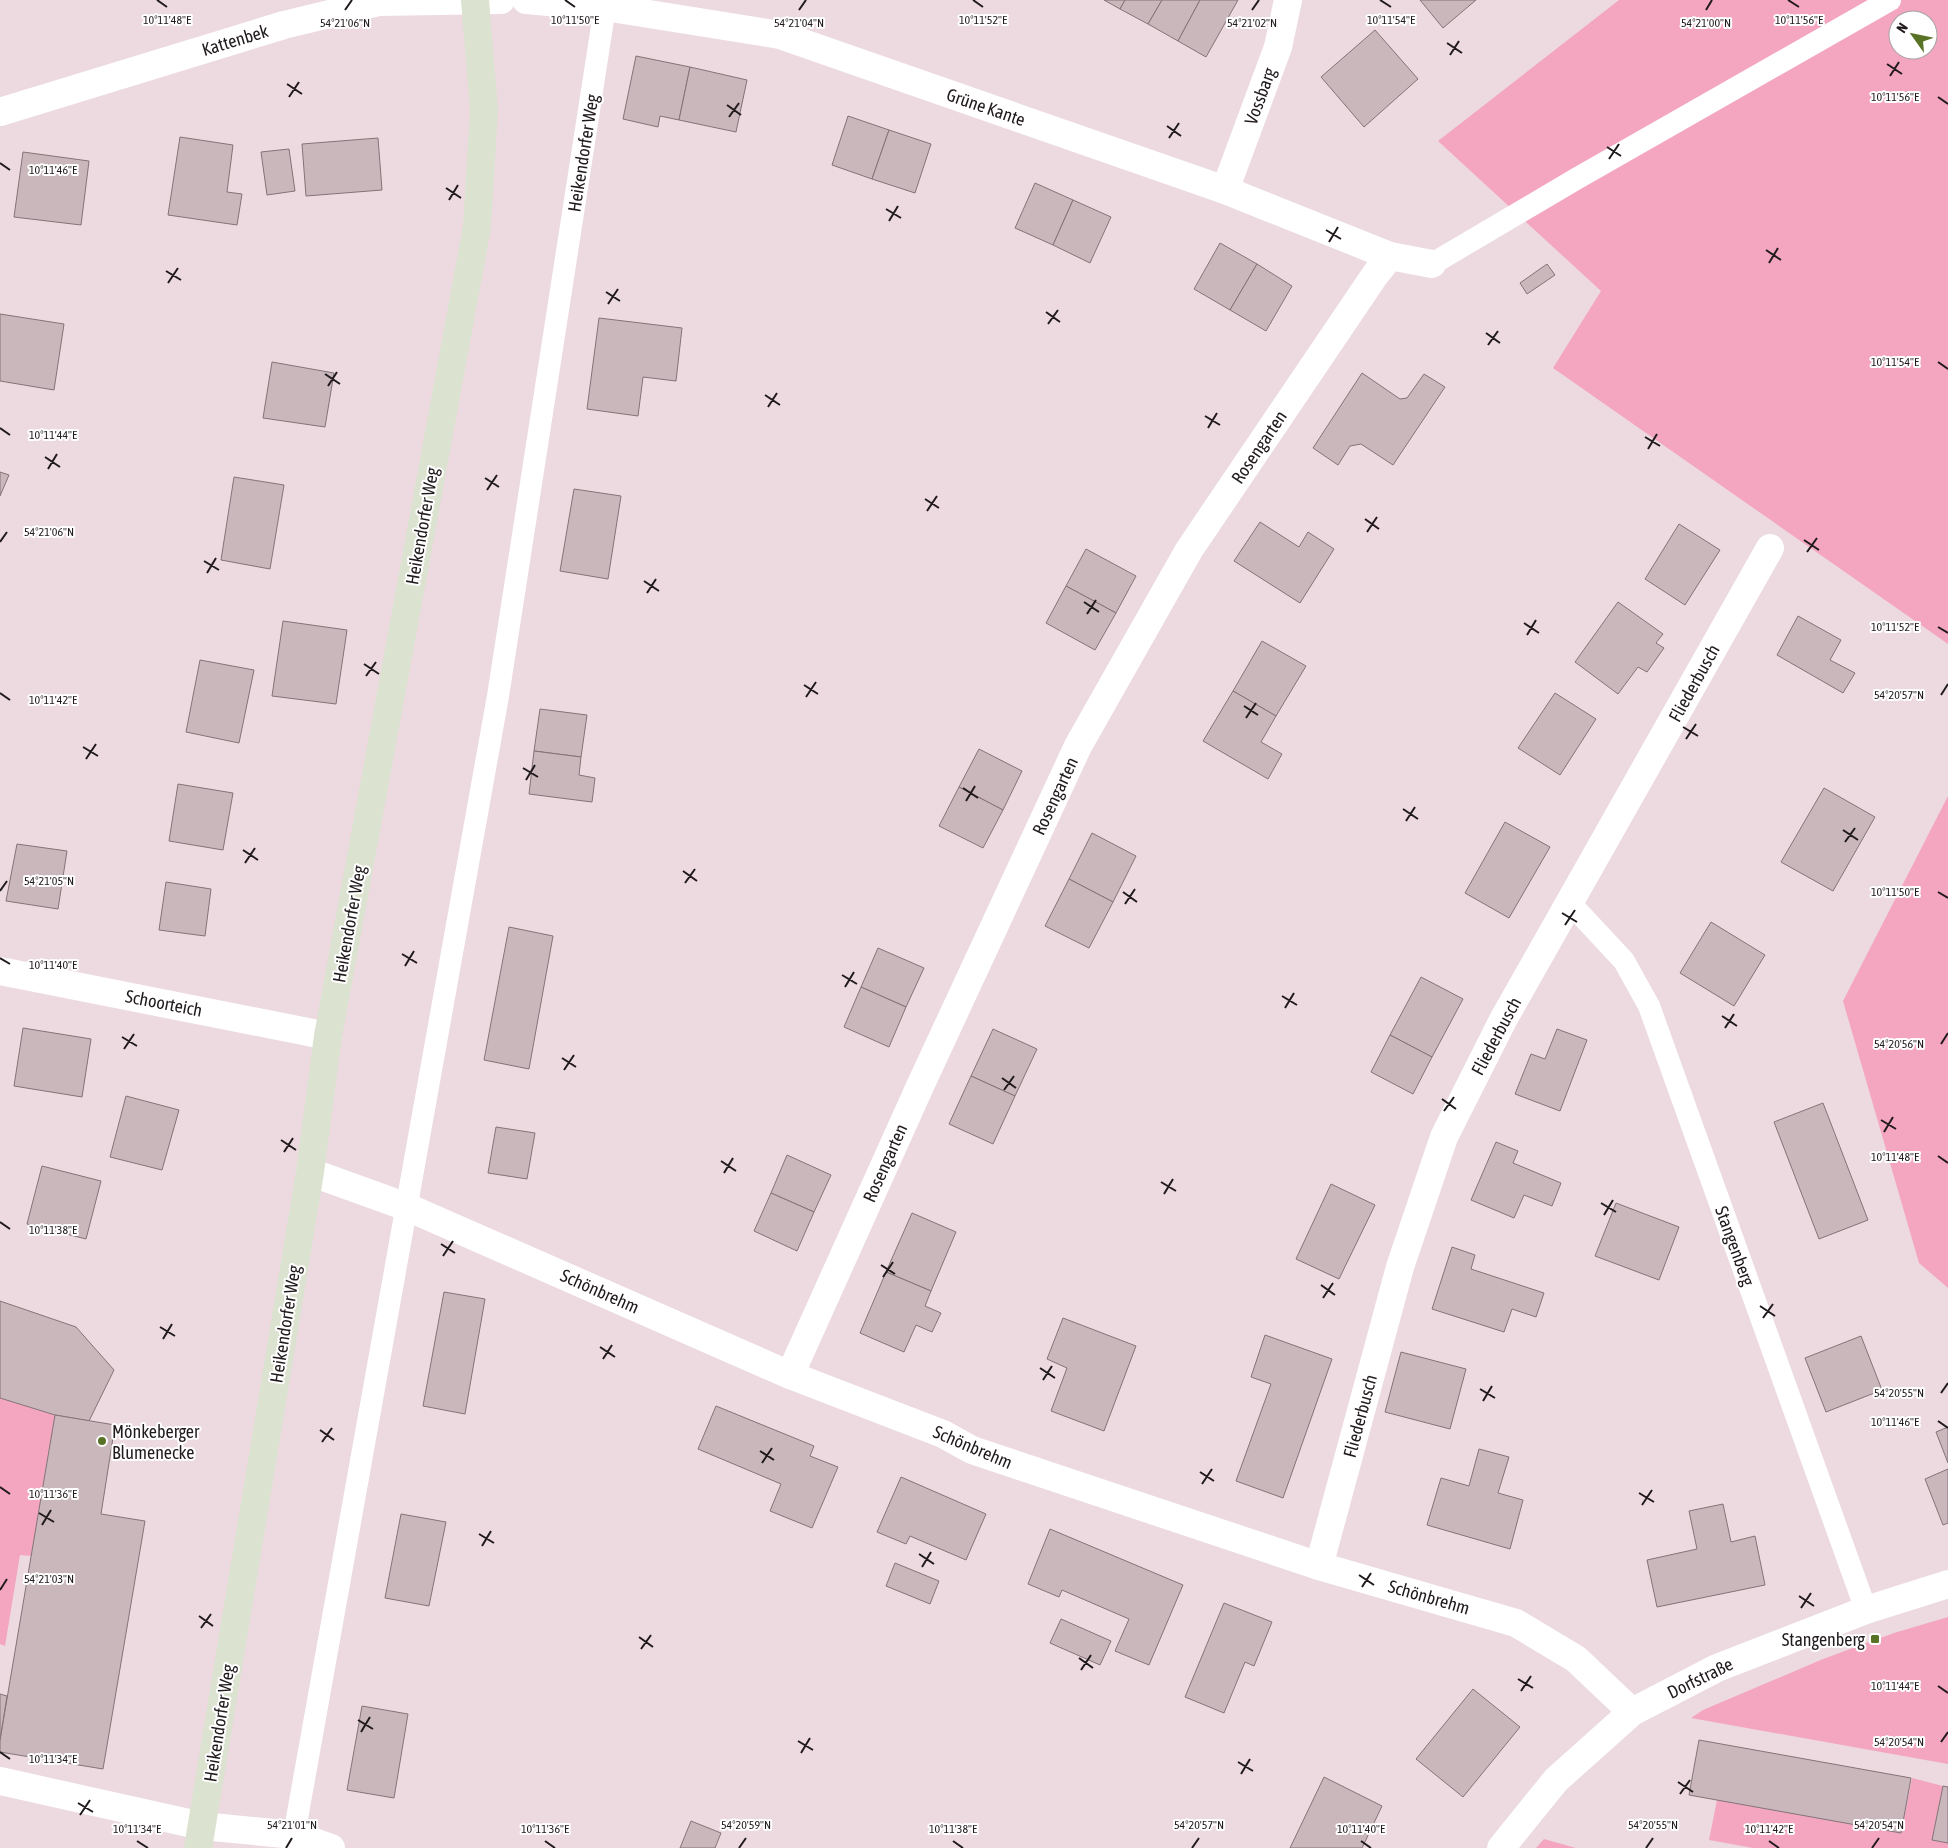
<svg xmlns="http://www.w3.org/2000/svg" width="1948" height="1848" viewBox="0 0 1948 1848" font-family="'Asap Condensed',sans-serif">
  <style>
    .green { fill: #f4a6c1; fill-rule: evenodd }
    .building { fill: #c9b7bc; stroke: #837378 }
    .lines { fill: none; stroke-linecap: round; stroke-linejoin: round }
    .lane { stroke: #fff; stroke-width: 22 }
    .street { stroke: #fff; stroke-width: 28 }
    .secondary { stroke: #dbe2cf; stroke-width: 28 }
    .ticks { fill: none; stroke: #211a1c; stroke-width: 2 }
    .poi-dot { fill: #597326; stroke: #fff; stroke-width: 2 }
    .labels { text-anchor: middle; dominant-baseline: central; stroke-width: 4; stroke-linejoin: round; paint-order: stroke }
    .street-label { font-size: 18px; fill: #211a1c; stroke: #fff }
    .poi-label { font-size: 18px; fill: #211a1c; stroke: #fff; text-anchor: start }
    .ticks-label { font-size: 12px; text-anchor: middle; fill: #211a1c; stroke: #fff; stroke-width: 4; stroke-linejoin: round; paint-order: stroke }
  </style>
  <rect width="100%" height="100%" fill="#ecdae0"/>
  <g class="green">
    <path d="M1619,0H1948V644L1553,368L1601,291L1438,141ZM1898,20H1928V50H1898Z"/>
    <path d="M1948,796V1288L1919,1263L1843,1001Z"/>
    <path d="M0,1398L55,1415L31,1556L20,1555L5,1646L0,1644Z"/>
    <path d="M1948,1617V1764L1691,1718L1703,1710L1823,1659L1894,1633Z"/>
    <path d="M1912,1778L1943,1786L1932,1840L1948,1843V1848H1753L1709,1840L1717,1800L1901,1833Z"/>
    <path d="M1544,1839L1576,1848H1536Z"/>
  </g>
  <g class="building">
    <path d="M1104,0H1125L1120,9Z"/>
    <path d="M1125,0H1162L1148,24L1120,9Z"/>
    <path d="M1162,0H1200L1178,41L1148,24Z"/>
    <path d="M1200,0H1238L1206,57L1178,41Z"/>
    <path d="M1420,0H1476L1443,28Z"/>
    <path d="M1375,30L1418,79L1364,127L1321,77Z"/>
    <path d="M636,56L690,67L679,120L660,116L658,127L623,119Z"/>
    <path d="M690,67L747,80L736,132L679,120Z"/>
    <path d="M848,116L889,130L872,179L832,165Z"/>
    <path d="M889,130L931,144L915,193L872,179Z"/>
    <path d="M180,137L233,145L227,192L242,194L237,225L168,215Z"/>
    <path d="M378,138L382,190L306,196L302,144Z"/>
    <path d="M289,149L295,191L267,195L261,152Z"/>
    <path d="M23,152L89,161L81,225L14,217Z"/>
    <path d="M1035,183L1073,200L1053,245L1015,228Z"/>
    <path d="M1073,200L1111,217L1090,263L1053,245Z"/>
    <path d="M1220,243L1257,264L1230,310L1194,289Z"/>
    <path d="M1257,264L1292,286L1266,331L1230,310Z"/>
    <path d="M1547,264L1555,275L1527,294L1520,283Z"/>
    <path d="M0,314L64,324L54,390L0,381Z"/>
    <path d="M599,318L682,328L676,381L643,377L638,416L587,409Z"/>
    <path d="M272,362L334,373L325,427L263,418Z"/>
    <path d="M1362,373L1400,399L1407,398L1424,374L1445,387L1393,465L1361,444L1350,446L1338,465L1313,448Z"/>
    <path d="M0,472L9,475L0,496Z"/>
    <path d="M234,477L284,485L270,569L221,560Z"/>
    <path d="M574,489L621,496L608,579L560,571Z"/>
    <path d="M1260,522L1299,547L1308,532L1334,549L1300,603L1234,561Z"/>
    <path d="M1679,524L1720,550L1685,605L1645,579Z"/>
    <path d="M1086,549L1136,576L1116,613L1066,586Z"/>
    <path d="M1066,586L1116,613L1095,650L1046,623Z"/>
    <path d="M1618,602L1663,634L1656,643L1664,648L1647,672L1638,667L1618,694L1575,662Z"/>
    <path d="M1798,616L1841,640L1830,660L1855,673L1843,693L1777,655Z"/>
    <path d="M283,621L347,630L336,704L272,696Z"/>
    <path d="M1262,641L1306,666L1276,716L1233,691Z"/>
    <path d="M200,660L254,670L239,743L186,732Z"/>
    <path d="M1233,691L1276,716L1261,742L1282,754L1268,779L1203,741Z"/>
    <path d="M1555,693L1596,719L1560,775L1518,748Z"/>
    <path d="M540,709L587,715L581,757L534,751Z"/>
    <path d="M979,749L1022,771L1003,810L959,787Z"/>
    <path d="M534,751L581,757L579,775L595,778L592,802L529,794Z"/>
    <path d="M178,784L233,793L223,850L169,841Z"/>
    <path d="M959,787L1003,810L983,848L939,826Z"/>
    <path d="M1824,788L1875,817L1833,891L1781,862Z"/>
    <path d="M1505,822L1550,847L1509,918L1465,893Z"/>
    <path d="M1092,833L1136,856L1113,902L1069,879Z"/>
    <path d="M17,844L67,851L58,909L6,901Z"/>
    <path d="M1069,879L1113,902L1089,948L1045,926Z"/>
    <path d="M166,882L211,889L205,936L159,930Z"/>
    <path d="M1711,922L1765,955L1734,1006L1680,973Z"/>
    <path d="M509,927L553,936L529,1069L484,1060Z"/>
    <path d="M878,948L924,968L906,1007L861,987Z"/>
    <path d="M1421,977L1463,999L1432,1057L1390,1035Z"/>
    <path d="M861,987L906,1007L889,1047L844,1027Z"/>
    <path d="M23,1028L91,1039L82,1097L14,1086Z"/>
    <path d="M993,1029L1037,1049L1015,1096L971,1076Z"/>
    <path d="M1557,1029L1587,1040L1560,1111L1515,1094L1531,1054L1545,1059Z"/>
    <path d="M1390,1035L1432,1057L1413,1094L1371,1072Z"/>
    <path d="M971,1076L1015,1096L993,1144L949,1124Z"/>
    <path d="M126,1096L179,1110L162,1170L110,1157Z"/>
    <path d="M1823,1103L1868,1220L1819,1239L1774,1122Z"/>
    <path d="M496,1127L535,1133L527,1179L488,1173Z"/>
    <path d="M1496,1142L1518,1151L1513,1163L1561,1183L1552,1206L1524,1195L1514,1218L1471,1200Z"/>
    <path d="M787,1155L831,1175L814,1212L771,1193Z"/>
    <path d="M42,1166L101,1181L86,1239L27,1224Z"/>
    <path d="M1331,1184L1375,1205L1339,1279L1296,1259Z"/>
    <path d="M771,1193L814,1212L797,1251L754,1231Z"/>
    <path d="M1616,1203L1679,1227L1659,1280L1595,1256Z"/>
    <path d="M912,1213L956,1232L931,1291L886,1272Z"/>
    <path d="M1452,1247L1475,1255L1471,1269L1544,1293L1536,1317L1512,1309L1504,1332L1432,1309Z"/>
    <path d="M886,1272L931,1291L925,1306L941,1313L932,1332L916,1325L904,1352L860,1333Z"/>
    <path d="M444,1292L485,1299L465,1414L423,1406Z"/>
    <path d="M0,1301L76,1327L114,1370L89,1421L55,1415L0,1398Z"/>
    <path d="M1063,1318L1136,1346L1104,1431L1051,1411L1067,1368L1047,1359Z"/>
    <path d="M1265,1335L1332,1359L1283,1498L1236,1481L1271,1384L1251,1377Z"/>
    <path d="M1861,1336L1882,1390L1826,1412L1805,1358Z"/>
    <path d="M1401,1352L1466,1369L1450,1429L1385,1412Z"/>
    <path d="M716,1406L814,1446L810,1456L838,1467L812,1528L770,1511L781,1484L698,1449Z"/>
    <path d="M55,1415L115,1425L101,1514L145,1521L103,1769L0,1752V1740Z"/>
    <path d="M1948,1427V1463L1936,1432Z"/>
    <path d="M1479,1449L1509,1457L1498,1493L1523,1500L1510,1549L1427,1525L1441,1478L1469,1486Z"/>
    <path d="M1948,1469V1523L1943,1525L1925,1479Z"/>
    <path d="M901,1477L986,1514L966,1560L910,1536L906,1544L877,1532Z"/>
    <path d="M1723,1504L1731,1542L1755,1536L1765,1585L1657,1607L1647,1560L1697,1549L1689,1511Z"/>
    <path d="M401,1514L446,1522L429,1606L385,1598Z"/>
    <path d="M1050,1529L1183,1585L1149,1665L1115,1651L1129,1619L1062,1590L1059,1597L1028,1584Z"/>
    <path d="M895,1563L939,1581L930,1604L886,1586Z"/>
    <path d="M1224,1603L1272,1622L1254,1666L1245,1662L1224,1713L1185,1697Z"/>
    <path d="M1061,1619L1111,1641L1100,1665L1050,1643Z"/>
    <path d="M1473,1689L1520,1727L1463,1797L1416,1759Z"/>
    <path d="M0,1694L7,1696L0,1740Z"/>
    <path d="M362,1706L408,1714L394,1798L347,1790Z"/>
    <path d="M1699,1740L1911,1778L1901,1833L1689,1795Z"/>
    <path d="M1324,1777L1382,1806L1362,1848H1290Z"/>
    <path d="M1943,1786L1948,1787V1843L1932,1840Z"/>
    <path d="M691,1821L721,1833L715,1848H680Z"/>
  </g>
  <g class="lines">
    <g class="lane">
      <path d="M1432,264L1576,179L1890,0"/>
      <path d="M1570,903L1624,961L1649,1006L1866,1610"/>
      <path d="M294,1835L498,696L605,7"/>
    </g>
    <g class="street">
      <path d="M526,0L605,7L780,35L1225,190L1390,256L1432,264"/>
      <path d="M0,112L284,25L379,2L501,0"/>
      <path d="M1225,190L1278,47L1288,0"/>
      <path d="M0,971L328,1036"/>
      <path d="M310,1172L407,1207L790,1375L943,1434L972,1450L1319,1566L1516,1623L1576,1659L1632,1712"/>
      <path d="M790,1375L921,1084L1078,746L1189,550L1375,275L1390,256"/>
      <path d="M1319,1566L1400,1267L1444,1137L1503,1020L1770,548"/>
      <path d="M0,1781L202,1826L294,1835L331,1848"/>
      <path d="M1501,1848L1556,1780L1632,1712L1717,1668L1866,1610L1948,1584"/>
    </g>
    <path class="secondary" d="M198,1848L310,1172L328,1036L477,227L484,110L475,0"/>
  </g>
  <path class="ticks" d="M157,0L167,7M565,0L575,7M973,0L983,7M1380,0L1391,7M1788,0L1799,7M345,10L352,0M799,10L806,0M1252,10L1259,0M1706,10L1712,0M1447,43L1462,53M1450,55L1459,41M1887,64L1902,74M1890,76L1899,62M287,84L302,94M289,97L299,82M1938,97L1948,104M727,105L741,115M729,117L739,103M1167,126L1181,136M1169,138L1179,123M1607,147L1621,156M1609,159L1619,144M0,163L10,170M446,188L461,198M449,200L458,185M886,209L901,218M889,221L898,206M1326,230L1341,239M1329,242L1338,227M1766,250L1781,260M1769,263L1778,248M166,271L181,280M168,283L178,268M606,292L620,301M608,304L618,289M1046,312L1060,322M1048,324L1058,310M1486,333L1500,343M1488,345L1498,331M1938,362L1948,369M325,374L340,384M328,386L337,372M765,395L780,405M768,407L777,393M1205,416L1220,425M0,428L10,435M1208,428L1217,413M1645,437L1660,446M1648,449L1657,434M45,457L60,467M48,469L57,454M485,478L499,487M487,490L497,475M925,499L939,508M927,511L937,496M1365,519L1379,529M1367,532L1377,517M1804,540L1819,550M0,542L7,532M1807,552L1817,538M204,561L219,570M207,573L216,558M644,581L659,591M647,593L656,579M1084,602L1099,612M1087,614L1096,600M1524,623L1539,633M1938,627L1948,633M1527,635L1536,620M364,664L379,674M366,676L376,662M804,685L818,694M0,693L10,700M1941,695L1948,684M806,697L816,682M1244,706L1258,715M1246,718L1256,703M1683,727L1698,736M1686,739L1696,724M83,747L98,756M86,759L96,744M523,768L538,777M526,780L535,765M963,788L978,798M966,801L975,786M1403,809L1418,819M1406,821L1415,807M1843,830L1858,840M1845,842L1855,828M243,850L258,860M245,863L255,848M683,871L697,881M685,883L695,869M0,891L7,881M1123,892L1137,902M1938,892L1948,898M1125,904L1135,889M1562,913L1577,922M1565,925L1575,910M402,954L417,963M0,958L10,964M405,966L414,951M842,975L857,984M845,987L854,972M1282,996L1297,1005M1285,1008L1294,993M1722,1016L1737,1026M1725,1028L1734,1014M122,1037L137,1046M1941,1044L1948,1033M124,1049L134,1034M562,1058L576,1067M564,1070L574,1055M1002,1078L1016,1088M1004,1090L1014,1076M1442,1099L1456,1109M1444,1111L1454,1097M1881,1120L1896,1129M1884,1132L1893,1117M281,1140L296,1150M284,1152L293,1138M1938,1156L1948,1163M721,1161L736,1171M724,1173L733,1158M1161,1182L1176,1191M1164,1194L1173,1179M1601,1203L1616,1212M1604,1215L1613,1200M0,1222L10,1229M441,1244L455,1253M443,1256L453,1241M881,1265L895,1274M883,1277L893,1262M1321,1285L1335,1295M1323,1298L1333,1283M1760,1306L1775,1316M1763,1318L1773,1304M160,1327L175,1336M163,1339L172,1324M600,1347L615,1357M603,1359L612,1345M1040,1368L1055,1378M1043,1380L1052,1366M1480,1389L1495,1398M1941,1393L1948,1383M1483,1401L1492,1386M1938,1421L1948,1428M320,1430L334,1440M322,1442L332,1428M760,1451L774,1460M762,1463L772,1448M1200,1472L1214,1481M1202,1484L1212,1469M0,1487L10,1494M1639,1493L1654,1502M1642,1505L1652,1490M39,1513L54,1522M42,1525L51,1510M479,1534L494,1543M482,1546L491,1531M919,1554L934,1564M922,1567L931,1552M1359,1575L1374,1585M1362,1587L1371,1573M0,1590L7,1579M1799,1596L1814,1606M1801,1608L1811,1593M199,1616L213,1626M201,1628L211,1614M639,1637L653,1647M641,1649L651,1635M1079,1658L1093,1668M1081,1670L1091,1655M1518,1679L1533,1688M1938,1686L1948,1693M1521,1691L1531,1676M358,1720L373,1729M361,1732L370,1717M798,1741L813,1750M1941,1742L1948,1732M0,1752L10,1759M801,1753L810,1738M1238,1762L1253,1771M1241,1774L1250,1759M1678,1782L1693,1792M1680,1794L1690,1780M78,1803L93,1812M80,1815L90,1800M137,1841L148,1848M545,1841L555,1848M953,1841L963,1848M1361,1841L1371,1848M1769,1841L1779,1848M286,1848L292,1838M739,1848L746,1838M1192,1848L1199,1838M1646,1848L1653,1838M1872,1848L1879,1838"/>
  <g class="poi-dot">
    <circle cx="102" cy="1441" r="5"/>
    <rect x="1870" y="1634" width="10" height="10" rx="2.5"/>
  </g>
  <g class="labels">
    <g class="street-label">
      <text transform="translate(235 40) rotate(-17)">Kattenbek</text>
      <text transform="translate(1260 96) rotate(-70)">Vossbarg</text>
      <text transform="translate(986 107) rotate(19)">Grüne Kante</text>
      <text transform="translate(583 153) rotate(-81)">Heikendorfer Weg</text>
      <text transform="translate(1259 447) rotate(-56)">Rosengarten</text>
      <text transform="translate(422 526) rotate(-80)">Heikendorfer Weg</text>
      <text transform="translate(1694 683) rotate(-61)">Fliederbusch</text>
      <text transform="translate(1055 796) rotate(-65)">Rosengarten</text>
      <text transform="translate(349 924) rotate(-80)">Heikendorfer Weg</text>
      <text transform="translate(164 1003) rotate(11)">Schoorteich</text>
      <text transform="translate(1496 1036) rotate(-62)">Fliederbusch</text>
      <text transform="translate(885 1163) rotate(-66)">Rosengarten</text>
      <text transform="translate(1735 1246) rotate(70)">Stangenberg</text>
      <text transform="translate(600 1291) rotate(24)">Schönbrehm</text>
      <text transform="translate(285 1324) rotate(-81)">Heikendorfer Weg</text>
      <text transform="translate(1360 1416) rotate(-75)">Fliederbusch</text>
      <text transform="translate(973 1447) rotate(23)">Schönbrehm</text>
      <text transform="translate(1429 1597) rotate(16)">Schönbrehm</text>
      <text transform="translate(1700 1678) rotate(-26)">Dorfstraße</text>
      <text transform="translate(219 1723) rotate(-81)">Heikendorfer Weg</text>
    </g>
    <g class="poi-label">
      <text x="112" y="1431">Mönkeberger<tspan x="112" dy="21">Blumenecke</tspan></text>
      <text x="1865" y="1639" text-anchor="end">Stangenberg</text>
    </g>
  </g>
  <g class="ticks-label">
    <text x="983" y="24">10°11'52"E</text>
    <text x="167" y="24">10°11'48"E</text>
    <text x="575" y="24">10°11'50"E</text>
    <text x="1391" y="24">10°11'54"E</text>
    <text x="1799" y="24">10°11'56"E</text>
    <text x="345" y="27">54°21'06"N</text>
    <text x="799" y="27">54°21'04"N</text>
    <text x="1252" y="27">54°21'02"N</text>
    <text x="1706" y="27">54°21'00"N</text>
    <text x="1895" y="101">10°11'56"E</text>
    <text x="53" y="174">10°11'46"E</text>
    <text x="1895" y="366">10°11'54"E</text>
    <text x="53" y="439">10°11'44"E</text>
    <text x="49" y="536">54°21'06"N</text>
    <text x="1895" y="631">10°11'52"E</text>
    <text x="1899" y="699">54°20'57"N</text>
    <text x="53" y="704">10°11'42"E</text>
    <text x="49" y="885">54°21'05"N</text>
    <text x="1895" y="896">10°11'50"E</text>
    <text x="53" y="969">10°11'40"E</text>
    <text x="1899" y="1048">54°20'56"N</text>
    <text x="1895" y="1161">10°11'48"E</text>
    <text x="53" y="1234">10°11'38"E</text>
    <text x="1899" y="1397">54°20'55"N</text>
    <text x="1895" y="1426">10°11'46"E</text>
    <text x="53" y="1498">10°11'36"E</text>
    <text x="49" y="1583">54°21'03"N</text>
    <text x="1895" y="1690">10°11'44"E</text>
    <text x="1899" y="1746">54°20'54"N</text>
    <text x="53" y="1763">10°11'34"E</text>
    <text x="292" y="1829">54°21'01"N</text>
    <text x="746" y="1829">54°20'59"N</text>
    <text x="1199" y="1829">54°20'57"N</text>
    <text x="1653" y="1829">54°20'55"N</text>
    <text x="1879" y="1829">54°20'54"N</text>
    <text x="137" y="1833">10°11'34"E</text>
    <text x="545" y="1833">10°11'36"E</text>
    <text x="953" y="1833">10°11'38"E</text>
    <text x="1361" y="1833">10°11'40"E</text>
    <text x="1769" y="1833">10°11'42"E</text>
  </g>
  <g transform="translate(1913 35) rotate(303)"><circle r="24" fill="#ffffff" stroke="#a6a3a4"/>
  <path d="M0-4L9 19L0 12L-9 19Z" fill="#597326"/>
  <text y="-8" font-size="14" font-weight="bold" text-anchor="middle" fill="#211a1c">N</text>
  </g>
</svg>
